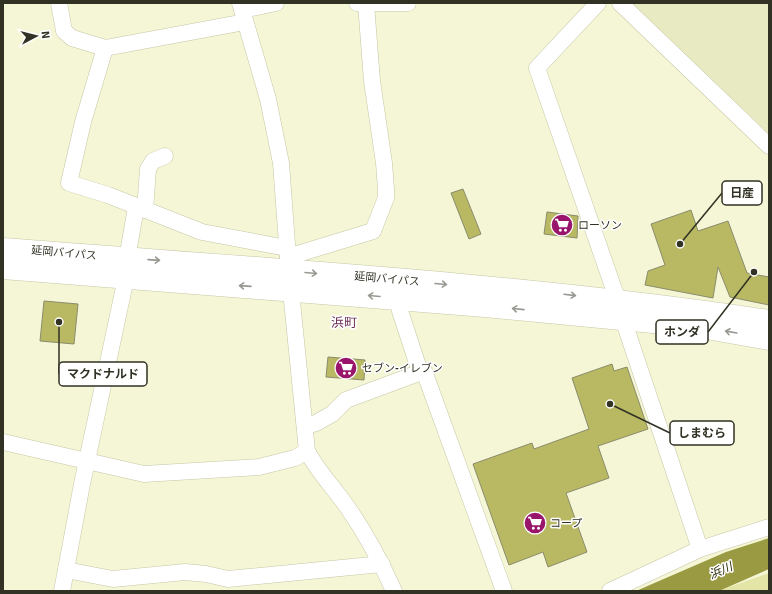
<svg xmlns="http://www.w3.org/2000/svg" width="772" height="594" viewBox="0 0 772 594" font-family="Signika,'Noto Sans JP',sans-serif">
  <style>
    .built { fill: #e8eac1 }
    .green { fill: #e3e5a7 }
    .water { fill: #999a42 }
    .building { fill: #b9b963; stroke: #8a8b6c }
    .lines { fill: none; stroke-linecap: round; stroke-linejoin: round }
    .minor-casing { stroke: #c6c7a7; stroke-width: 17 }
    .highway-casing { stroke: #c6c7a7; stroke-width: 23 }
    .minor { stroke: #fff; stroke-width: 16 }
    .highway { stroke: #fff; stroke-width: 22 }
    .oneway { stroke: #989892 }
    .labels { text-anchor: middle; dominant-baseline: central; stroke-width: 3; stroke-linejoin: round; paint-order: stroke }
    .poi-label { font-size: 11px; fill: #313124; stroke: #fff; text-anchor: start }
    .street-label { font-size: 11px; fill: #313124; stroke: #fff }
    .water-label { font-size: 12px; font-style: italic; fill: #2d2c06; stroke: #fff }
    .quarter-label { font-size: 13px; fill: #6e2f53; stroke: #fff }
    .leader { fill: none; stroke: #313124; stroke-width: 1.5 }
    .callout-dot { fill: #313124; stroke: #fff; stroke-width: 1.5 }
    .callout { fill: #fff; stroke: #313124; stroke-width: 1.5 }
    .callout-label { font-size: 12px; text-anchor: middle; font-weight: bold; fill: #313124 }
  </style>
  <rect width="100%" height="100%" fill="#f5f6d5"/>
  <path class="built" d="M627,3H769V140Z"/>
  <path class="green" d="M769,573V591H718Z"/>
  <path class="water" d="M769,538V569L719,591H636L726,552Z"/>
  <g class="building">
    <path d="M463,189L481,234L469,239L451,193Z"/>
    <path d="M691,210L698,231L728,221L747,273L769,277V305L730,297L718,267L713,298L645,285L648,271L665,265L651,224Z"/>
    <path d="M547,212L578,216L577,238L544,234Z"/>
    <path d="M44,301L78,304L74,344L40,341Z"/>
    <path d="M328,357L365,360L364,380L326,377Z"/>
    <path d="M612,364L614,371L627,367L648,429L598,446L609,478L566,493L587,552L548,567L543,552L509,565L473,464L532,443L534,449L589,429L572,378Z"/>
  </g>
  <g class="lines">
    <g class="minor-casing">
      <g id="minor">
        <path d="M59,3L64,31L72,38L105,48L245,22"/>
        <path d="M240,3L268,99L281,163L289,271L307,451C318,472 335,489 348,508C366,534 381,562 394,591"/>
        <path d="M357,3H408"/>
        <path d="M598,3L537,68L618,301"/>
        <path d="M620,3L769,146"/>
        <path d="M242,10L276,3"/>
        <path d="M105,48L83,122L69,183L108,195L202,232L287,248"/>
        <path d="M145,210L148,169L153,161L165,156"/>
        <path d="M288,257L373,231L386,198V189L384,163L372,81L366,4"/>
        <path d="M401,298L400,311L420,372"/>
        <path d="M623,319L700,549"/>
        <path d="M305,426L316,423L332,414L346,400L424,371L504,591"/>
        <path d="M3,442L144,474L259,467L295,458L307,451"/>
        <path d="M66,570L113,579L185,572L206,574L228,579L382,564"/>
        <path d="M62,591L82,484L126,278L127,259L136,207"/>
        <path d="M610,591L700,549L769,527"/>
      </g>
    </g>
    <g class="highway-casing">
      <g id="highway">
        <path d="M3,249C258,269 515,283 769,321"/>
        <path d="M3,268L485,306L695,326L769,339"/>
      </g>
    </g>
    <use href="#minor" class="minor"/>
    <use href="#highway" class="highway"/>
  </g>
  <defs><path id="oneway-shaft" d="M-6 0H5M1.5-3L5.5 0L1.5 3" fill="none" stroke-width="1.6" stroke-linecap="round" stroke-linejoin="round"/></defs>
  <g class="oneway">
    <use href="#oneway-shaft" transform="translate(154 260) rotate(4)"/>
    <use href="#oneway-shaft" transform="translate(311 273) rotate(5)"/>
    <use href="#oneway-shaft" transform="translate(441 284) rotate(5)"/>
    <use href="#oneway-shaft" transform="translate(245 286) rotate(-176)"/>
    <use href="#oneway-shaft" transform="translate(570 295) rotate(7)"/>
    <use href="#oneway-shaft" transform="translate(374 296) rotate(-175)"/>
    <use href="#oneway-shaft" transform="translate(518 309) rotate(-174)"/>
    <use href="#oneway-shaft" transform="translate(731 332) rotate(-170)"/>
  </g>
  <defs>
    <g id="supermarket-disc" transform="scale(1.15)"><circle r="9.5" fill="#98156b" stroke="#fff"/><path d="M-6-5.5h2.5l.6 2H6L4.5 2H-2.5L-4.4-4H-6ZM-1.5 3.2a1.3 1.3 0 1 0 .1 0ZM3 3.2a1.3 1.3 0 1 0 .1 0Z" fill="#fff"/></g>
  </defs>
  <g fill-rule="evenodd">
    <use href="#supermarket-disc" x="562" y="225"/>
    <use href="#supermarket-disc" x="346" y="368"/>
    <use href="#supermarket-disc" x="535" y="523"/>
  </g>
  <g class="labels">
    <g class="poi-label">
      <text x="578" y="225">ローソン</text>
      <text x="362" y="368">セブン-イレブン</text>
      <text x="550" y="523">コープ</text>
    </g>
    <g class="street-label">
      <text transform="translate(64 253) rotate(5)">延岡バイパス</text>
      <text transform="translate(387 279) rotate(5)">延岡バイパス</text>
    </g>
    <g class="water-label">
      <text transform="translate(721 571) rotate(-23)">浜川</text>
    </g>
    <g class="quarter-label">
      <text x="344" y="323">浜町</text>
    </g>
  </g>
  <path class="leader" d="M680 244L722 193M754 272L708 332M59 322L59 374M610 404L670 433"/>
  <g class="callout-dot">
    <circle cx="680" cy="244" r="4"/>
    <circle cx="754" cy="272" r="4"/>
    <circle cx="59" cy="322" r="4"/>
    <circle cx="610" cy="404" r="4"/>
  </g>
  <g class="callout">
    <rect x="722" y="181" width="40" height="24" rx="4"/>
    <rect x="656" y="320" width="52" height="24" rx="4"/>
    <rect x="59" y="362" width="88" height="24" rx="4"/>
    <rect x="670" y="421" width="64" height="24" rx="4"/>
  </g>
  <g class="callout-label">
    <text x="742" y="197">日産</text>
    <text x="682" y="336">ホンダ</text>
    <text x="103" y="378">マクドナルド</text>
    <text x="702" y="437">しまむら</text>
  </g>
  <rect width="772" height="594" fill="none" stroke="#313124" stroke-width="8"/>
  <g transform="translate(36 36) rotate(83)" stroke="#ffffff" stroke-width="3" paint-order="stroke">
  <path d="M0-3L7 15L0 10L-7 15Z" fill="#313124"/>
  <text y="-6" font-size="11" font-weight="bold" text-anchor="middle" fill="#313124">N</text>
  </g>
</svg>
